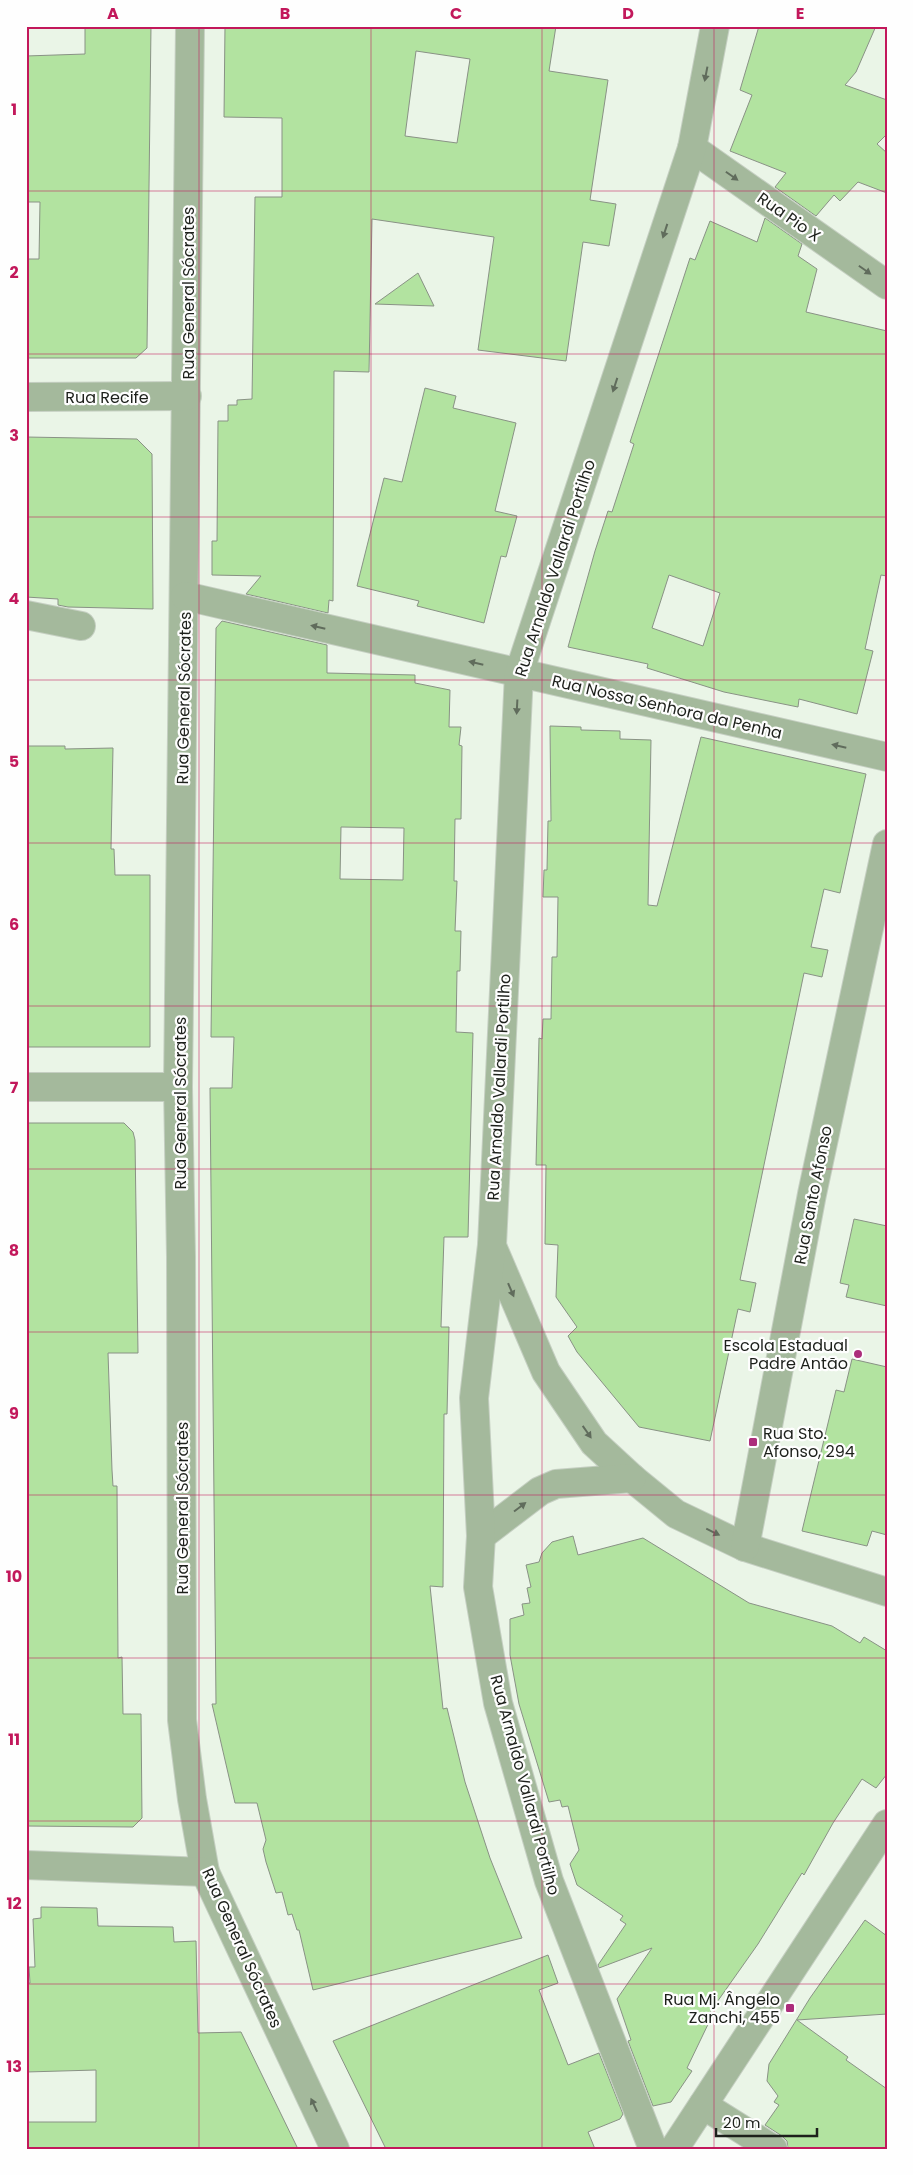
<svg xmlns="http://www.w3.org/2000/svg" width="913" height="2175" viewBox="0 0 913 2175" font-family="Poppins,sans-serif">
  <style>
    .building { fill: #b2e3a0; stroke: #899285; fill-rule: evenodd }
    .lines { fill: none; stroke-linecap: round; stroke-linejoin: round }
    .street-casing { stroke: #c5cfc2; stroke-width: 30 }
    .street { stroke: #a4b99c; stroke-width: 28 }
    .oneway { fill: #606c5c }
    .grid { fill: none; stroke: #c2185b; stroke-width: 1; stroke-opacity: 0.55 }
    .poi-dot { fill: #ac2d7b; stroke: #fefefe; stroke-width: 2 }
    .labels { text-anchor: middle; dominant-baseline: central; stroke-width: 4.5; stroke-linejoin: round; paint-order: stroke }
    .street-label { font-size: 16px; fill: #1d201b; stroke: #fefefe }
    .poi-label { font-size: 16px; fill: #1d201b; stroke: #fefefe; text-anchor: end }
    .neatline { fill: none; stroke: #c2185b; stroke-width: 2 }
    .grid-label { font-size: 16px; text-anchor: middle; font-weight: bold; fill: #c2185b }
  </style>
  <rect width="100%" height="100%" fill="#eaf5e7"/>
  <g class="building">
    <path d="M85,26H151L147,348L136,358H26V259H39L40,202H26V56L85,54Z"/>
    <path d="M225,26H556L549,71L608,80L590,200L616,204L609,246L583,242L566,361L478,350L494,237L372,219L369,372L334,371L333,601L329,600L328,613L246,594L261,576L212,575V541H217L218,421H228V405H237V400L252,399L255,197H282V118L224,117ZM416,51L470,59L457,143L405,136Z"/>
    <path d="M759,26H876L856,72L845,85L887,100V134L877,144L887,153V193L858,182L840,201L834,195L816,216L775,187L786,173L730,151L752,95L740,90Z"/>
    <path d="M765,218L802,244L798,256L817,269L806,312L887,331V576L881,575L865,649L873,651L857,714L799,699L798,707L724,692L647,668L648,664L568,647L595,551L608,511L612,512L634,444L630,442L690,258L695,260L710,221L757,242ZM669,575L720,593L703,646L652,628Z"/>
    <path d="M418,273L434,306L375,304Z"/>
    <path d="M425,388L456,396L453,408L516,423L495,511L517,516L506,557L501,556L484,623L417,606L419,601L357,586L384,478L402,482Z"/>
    <path d="M26,437L137,439L152,454L153,609L68,607L58,605V599L26,597Z"/>
    <path d="M222,621L327,645V673L415,675V683L450,690L449,727H461L459,745L462,746L461,819H455L454,881H457L455,931H461L460,971H457L456,1032L473,1033L468,1237H444L441,1327H449L447,1414H444L443,1587L430,1586L443,1709L447,1708L465,1782L490,1858L522,1938L313,1990L299,1930H297L292,1914L288,1915L282,1892L276,1893L266,1862L263,1849L266,1840L257,1803H235L212,1704H216L210,1088H232L234,1037H211L216,628ZM341,827L404,828L403,880L340,879Z"/>
    <path d="M550,726L581,727V730L620,731V739L651,740L648,905L657,906L701,737L866,774L840,893L824,889L811,947L828,950L822,977L804,973L740,1280L756,1283L750,1312L738,1309L710,1441L639,1427L577,1352L568,1336L577,1327L556,1297L558,1245L545,1244L546,1165H536L539,1038L542,1039L543,1019H551L552,957H557L558,897H543L544,870H547L548,821H551Z"/>
    <path d="M26,746H65V749L113,748L111,849H114L115,875H150V1047H26Z"/>
    <path d="M26,1123H124L133,1132L135,1140L138,1353H108L112,1470L113,1486H117L118,1658L122,1657L123,1714H141L142,1818L133,1827L26,1826Z"/>
    <path d="M854,1219L887,1226V1306L846,1297L849,1285L840,1283Z"/>
    <path d="M852,1359L887,1367V1535L872,1531L867,1546L802,1531L836,1390L844,1392Z"/>
    <path d="M573,1536L578,1555L643,1538L749,1603L832,1626L860,1643L864,1637L887,1651V1774L876,1788L862,1779L833,1823L804,1875L802,1873L758,1944L710,2012L713,2014L687,2068L692,2071L671,2102L653,2106L628,2041L631,2040L617,1999L652,1948L599,1968L598,1965L626,1924L620,1920L623,1916L577,1885L570,1864L579,1850L568,1806L562,1807L560,1800L549,1802L519,1704L510,1655V1619L524,1615L522,1604L530,1603L527,1588L531,1587L526,1565L539,1562L542,1553L552,1542Z"/>
    <path d="M41,1907L97,1908L98,1926L173,1927L174,1942L196,1941L198,2033L241,2032L298,2149H26V2122H96V2070L26,2072V1983H30L29,1967H35L33,1919L41,1918Z"/>
    <path d="M865,1920L887,1936V2014L797,2020L848,2057L846,2060L887,2089V2149H788L787,2141L782,2136L765,2125L779,2105L774,2102L778,2096L767,2081L769,2064L810,1998Z"/>
    <path d="M548,1955L558,1983L539,1990L568,2065L599,2053L623,2114L620,2119L588,2132L595,2149H386L333,2041Z"/>
  </g>
  <g class="lines">
    <g class="street-casing">
      <g id="street">
        <path d="M190,26L178,1087L181,1257L182,1720L192,1799L205,1872L335,2149"/>
        <path d="M692,148L887,285"/>
        <path d="M26,397L187,396"/>
        <path d="M185,596L887,757"/>
        <path d="M26,615L81,626"/>
        <path d="M26,1087H178"/>
        <path d="M492,1246L546,1372L594,1443L632,1478L676,1514L745,1547L887,1592"/>
        <path d="M481,1536L540,1491L556,1484L632,1478"/>
        <path d="M745,1547L812,1194L887,844"/>
        <path d="M26,1865L205,1872"/>
        <path d="M703,2105L773,2149"/>
        <path d="M653,2149L549,1881L498,1703L478,1587L481,1536L474,1398L492,1245L519,673L692,148L715,26"/>
        <path d="M674,2149L887,1824"/>
      </g>
    </g>
    <use href="#street" class="street"/>
  </g>
  <defs><path id="oneway-solid" d="M-6-.8H1V-3.2L6.5 0L1 3.2V.8H-6Z" transform="scale(1.25)"/></defs>
  <g class="oneway">
    <use href="#oneway-solid" transform="translate(706 74) rotate(101)"/>
    <use href="#oneway-solid" transform="translate(732 176) rotate(35)"/>
    <use href="#oneway-solid" transform="translate(665 231) rotate(108)"/>
    <use href="#oneway-solid" transform="translate(865 270) rotate(35)"/>
    <use href="#oneway-solid" transform="translate(615 385) rotate(108)"/>
    <use href="#oneway-solid" transform="translate(318 627) rotate(-167)"/>
    <use href="#oneway-solid" transform="translate(476 663) rotate(-167)"/>
    <use href="#oneway-solid" transform="translate(517 707) rotate(93)"/>
    <use href="#oneway-solid" transform="translate(839 746) rotate(-167)"/>
    <use href="#oneway-solid" transform="translate(511 1290) rotate(67)"/>
    <use href="#oneway-solid" transform="translate(587 1432) rotate(55)"/>
    <use href="#oneway-solid" transform="translate(520 1507) rotate(-37)"/>
    <use href="#oneway-solid" transform="translate(713 1532) rotate(26)"/>
    <use href="#oneway-solid" transform="translate(314 2105) rotate(-115)"/>
  </g>
  <path class="grid" d="M199,26V2149M371,26V2149M542,26V2149M714,26V2149M26,191H887M26,354H887M26,517H887M26,680H887M26,843H887M26,1006H887M26,1169H887M26,1332H887M26,1495H887M26,1658H887M26,1821H887M26,1984H887"/>
  <g class="poi-dot">
    <circle cx="858" cy="1354" r="5"/>
    <rect x="748" y="1437" width="10" height="10" rx="2.5"/>
    <rect x="785" y="2003" width="10" height="10" rx="2.5"/>
  </g>
  <g class="labels">
    <g class="street-label">
      <text transform="translate(789 217) rotate(35)">Rua Pio X</text>
      <text transform="translate(188 293) rotate(-90)">Rua General Sócrates</text>
      <text x="107" y="397">Rua Recife</text>
      <text transform="translate(555 568) rotate(-72)">Rua Arnaldo Vallardi Portilho</text>
      <text transform="translate(184 698) rotate(-89)">Rua General Sócrates</text>
      <text transform="translate(667 707) rotate(13)">Rua Nossa Senhora da Penha</text>
      <text transform="translate(499 1087) rotate(-87)">Rua Arnaldo Vallardi Portilho</text>
      <text transform="translate(180 1103) rotate(-90)">Rua General Sócrates</text>
      <text transform="translate(813 1195) rotate(-79)">Rua Santo Afonso</text>
      <text transform="translate(182 1508) rotate(-90)">Rua General Sócrates</text>
      <text transform="translate(525 1785) rotate(75)">Rua Arnaldo Vallardi Portilho</text>
      <text transform="translate(242 1948) rotate(66)">Rua General Sócrates</text>
    </g>
    <g class="poi-label">
      <text x="848" y="1345">Escola Estadual<tspan x="848" dy="18">Padre Antão</tspan></text>
      <text x="763" y="1433" text-anchor="start">Rua Sto.<tspan x="763" dy="18">Afonso, 294</tspan></text>
      <text x="780" y="1999">Rua Mj. Ângelo<tspan x="780" dy="18">Zanchi, 455</tspan></text>
    </g>
  </g>
  <rect width="913" height="2175" fill="none" stroke="#fefefe" stroke-width="55"/>
  <path d="M716 2128v8h101v-8" fill="none" stroke="#1d201b" stroke-width="2.5"/>
  <text x="723" y="2128" font-size="15" fill="#1d201b" stroke="#fefefe" stroke-width="4" paint-order="stroke">20 m</text>
  <rect x="28" y="28" width="858" height="2120" class="neatline"/>
  <g class="grid-label">
    <text x="113" y="19">A</text>
    <text x="285" y="19">B</text>
    <text x="456" y="19">C</text>
    <text x="628" y="19">D</text>
    <text x="800" y="19">E</text>
    <text x="14" y="115">1</text>
    <text x="14" y="278">2</text>
    <text x="14" y="441">3</text>
    <text x="14" y="604">4</text>
    <text x="14" y="767">5</text>
    <text x="14" y="930">6</text>
    <text x="14" y="1093">7</text>
    <text x="14" y="1256">8</text>
    <text x="14" y="1419">9</text>
    <text x="14" y="1582">10</text>
    <text x="14" y="1745">11</text>
    <text x="14" y="1909">12</text>
    <text x="14" y="2072">13</text>
  </g>
</svg>
